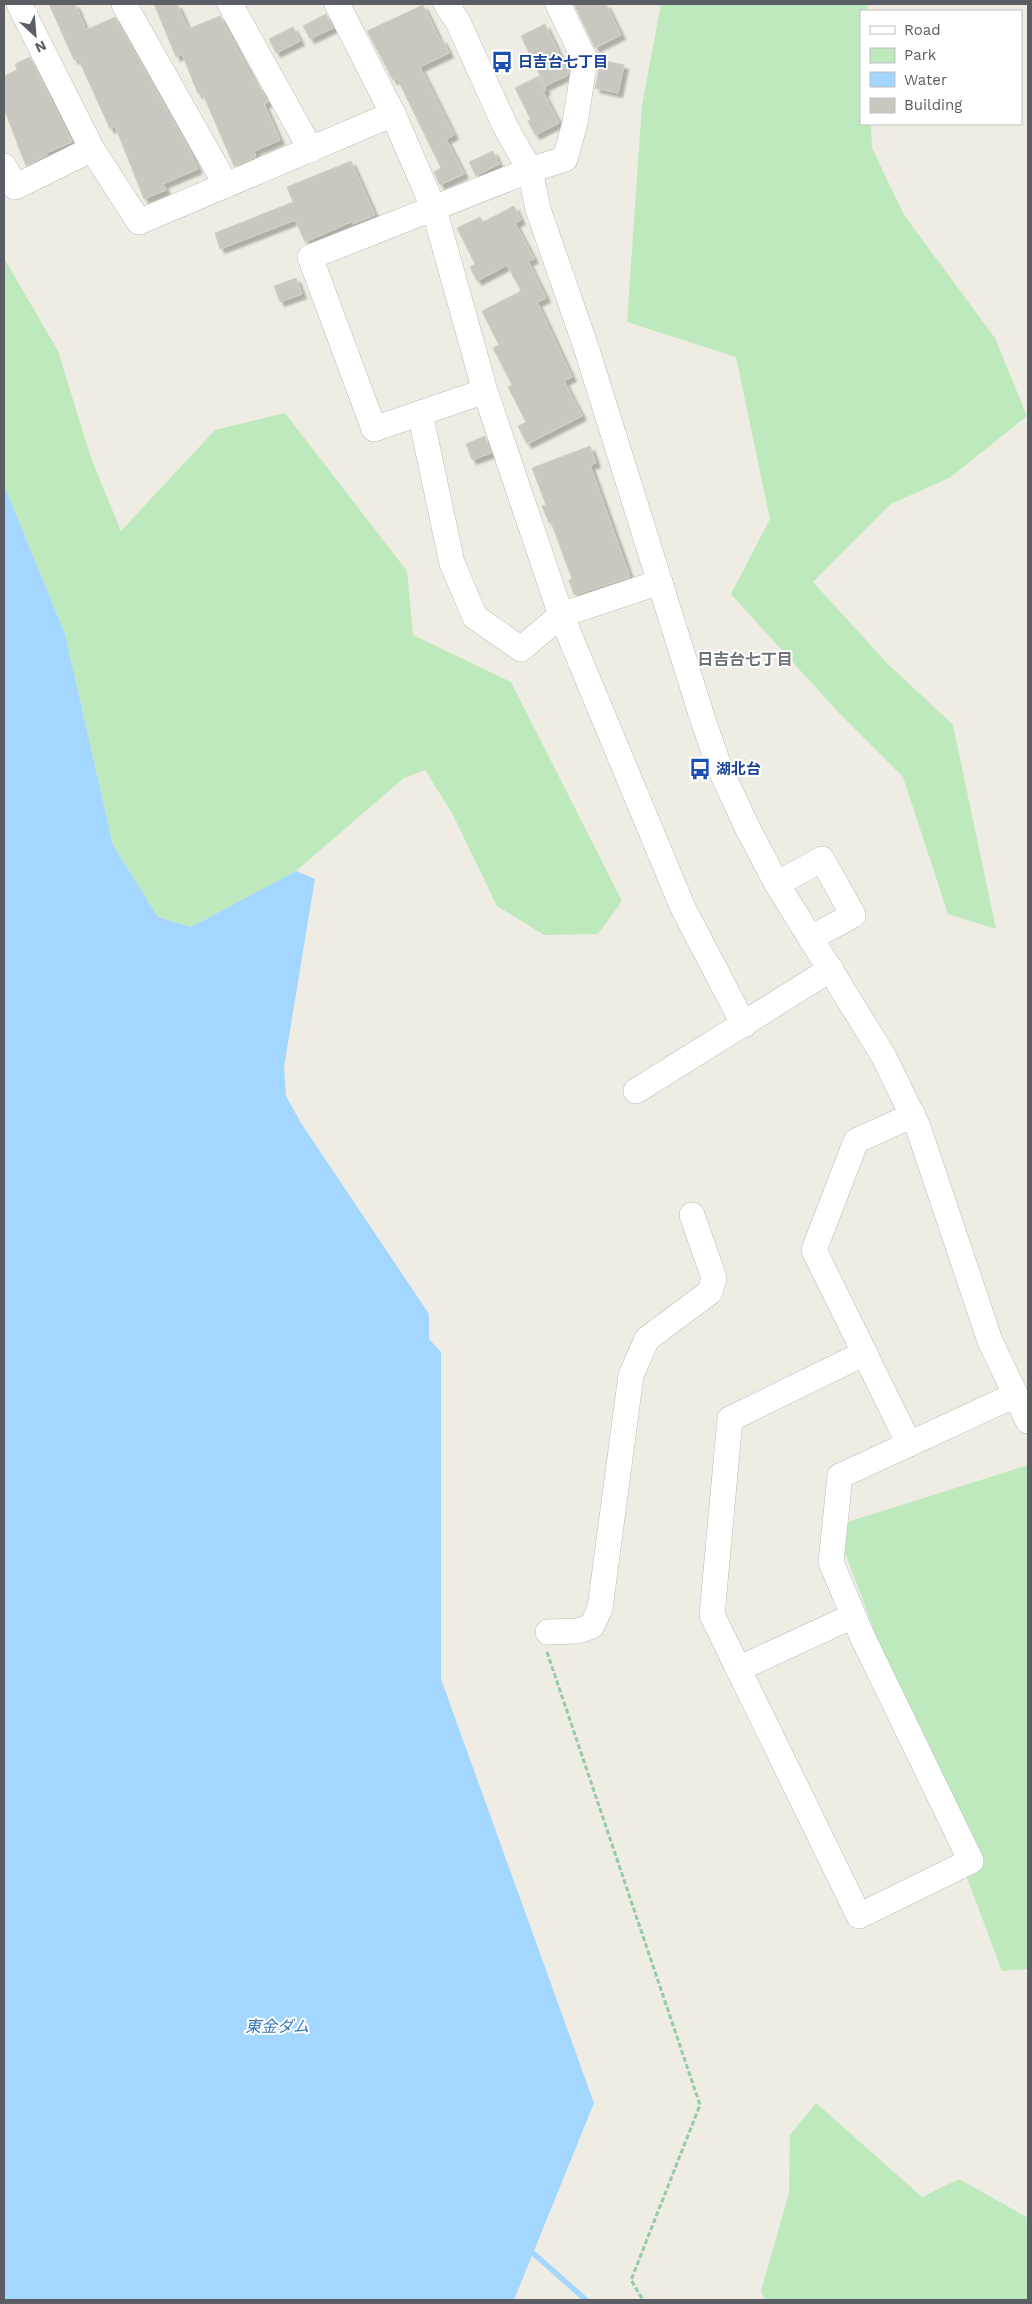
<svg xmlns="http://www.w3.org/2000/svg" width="1032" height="2304" viewBox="0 0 1032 2304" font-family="'Work Sans','Noto Sans JP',sans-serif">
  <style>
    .green { fill: #bde9bd }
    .water { fill: #a3d7ff }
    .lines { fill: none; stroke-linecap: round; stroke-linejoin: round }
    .stream { stroke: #a3d7ff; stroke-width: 5.5 }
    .building { fill: #cac6c0; stroke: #d5cec1; filter: url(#shadow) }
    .minor-casing { stroke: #b8bbc0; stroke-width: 26 }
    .path { stroke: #95caa5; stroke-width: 3; stroke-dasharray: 5 2.5; stroke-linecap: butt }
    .minor { stroke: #fff; stroke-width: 25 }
    .labels { text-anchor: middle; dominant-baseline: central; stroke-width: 4; stroke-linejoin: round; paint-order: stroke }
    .transit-label { font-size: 15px; font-weight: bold; fill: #164399; stroke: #fff; text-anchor: start }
    .neighbourhood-label { font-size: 16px; font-weight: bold; fill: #6c7277; stroke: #fff }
    .water-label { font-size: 16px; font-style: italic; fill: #3677bb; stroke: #fff }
  </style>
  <defs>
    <filter id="shadow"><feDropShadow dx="4.5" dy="4.5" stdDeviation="1" flood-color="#0004"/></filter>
  </defs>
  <rect width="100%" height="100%" fill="#efede3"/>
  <g class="green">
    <path d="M661,4H868L867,11H861V124H871L872,148L904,215L995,338L1027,416L951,477L891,504L813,582L887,663L953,725L996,929L948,914L903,777L838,712L731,594L770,519L736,357L627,322L642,105Z"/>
    <path d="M4,258L58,351L91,458L121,531L215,430L285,413L407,571L413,635L511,682L622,901L598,934L544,935L497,906L452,813L425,770L404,778L296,871L191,927L158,917L113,845L65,634L4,485Z"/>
    <path d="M1028,1465V1969L1002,1971L835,1526Z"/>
    <path d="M816,2103L922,2197L959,2179L1028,2218V2300H765L761,2291L789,2193L790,2135Z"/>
  </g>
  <path class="water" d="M4,485L65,634L113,845L158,917L191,927L296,871L315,879L284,1067L286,1096L301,1123L429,1314V1339L441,1352V1679L594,2103L514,2300H4Z"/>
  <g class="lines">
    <path class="stream" d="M533,2253L586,2300"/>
  </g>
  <g class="building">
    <path d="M49,4H75L86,30L115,17L190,151L198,169L163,184L166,190L144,199L115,126L110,129L78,58L74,60Z"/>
    <path d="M154,4H177L188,29L220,16L257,87L259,86L268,102L264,104L280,140L254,151L256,157L234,166L202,92L198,94L182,54L176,57Z"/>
    <path d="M574,4H606L621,35L595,48Z"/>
    <path d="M423,5L440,40L442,39L449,53L420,67L454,135L446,139L464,174L440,185L434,172L441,168L397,78L393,80L367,31Z"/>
    <path d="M326,14L333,28L310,39L303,26Z"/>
    <path d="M545,24L562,60L566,59L570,66L568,75L545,86L521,36Z"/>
    <path d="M293,27L300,41L276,53L269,39Z"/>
    <path d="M30,57L72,142L46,153L47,155L26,166L4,109V76L17,70L15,64Z"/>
    <path d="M601,60L624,65L618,93L595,88Z"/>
    <path d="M539,76L546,90L543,92L559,123L535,135L528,121L531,120L515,88Z"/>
    <path d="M493,151L499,164L476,176L469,162Z"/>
    <path d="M351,161L375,215L353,224L351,222L305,242L295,220L220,249L215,233L293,202L287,187Z"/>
    <path d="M514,206L521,220L515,223L534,259L528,261L546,298L537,302L572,377L564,381L582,416L527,444L518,426L526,422L508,387L512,385L493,348L499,345L482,311L521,291L507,265L477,281L470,267L475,264L457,228L480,217L483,222Z"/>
    <path d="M296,278L302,294L280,302L274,286Z"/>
    <path d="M485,436L491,453L472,460L466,444Z"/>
    <path d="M590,446L596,463L590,465L630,577L574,595L569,580L572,579L551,522L549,523L542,506L546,505L532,468Z"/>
  </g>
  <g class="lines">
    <g class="minor-casing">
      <g id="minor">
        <path d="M19,4L92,149L139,222L393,114"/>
        <path d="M124,4L226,185"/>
        <path d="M230,4L311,150"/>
        <path d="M337,4L393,114L434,209L485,391L561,615L683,908L744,1025"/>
        <path d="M446,4L458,22L506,128L530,170L538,209L586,347L703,720L720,769L748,829L777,884L883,1055L918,1127L990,1341L1028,1421"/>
        <path d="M4,166L15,187L92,149"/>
        <path d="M485,391L374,429L310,257L530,170L565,159L575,123L585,60L558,4"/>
        <path d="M420,413L452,563L475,617L521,649L561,615L660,582"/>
        <path d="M777,884L822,859L853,915L811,938"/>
        <path d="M636,1091L831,969"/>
        <path d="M865,1353L730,1419L712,1615L859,1916L971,1861L862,1636L831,1562L840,1476L1015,1395"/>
        <path d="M909,1444L814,1250L856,1141L913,1115"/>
        <path d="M548,1632L578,1631L592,1626L600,1608L631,1375L647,1339L710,1292L714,1278L692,1215"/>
        <path d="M738,1669L853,1616"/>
      </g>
    </g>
    <path class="path" d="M547,1652L700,2105L631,2280L643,2300"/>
    <use href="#minor" class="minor"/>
  </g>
  <defs>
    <g id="bus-bare" transform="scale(1.725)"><path d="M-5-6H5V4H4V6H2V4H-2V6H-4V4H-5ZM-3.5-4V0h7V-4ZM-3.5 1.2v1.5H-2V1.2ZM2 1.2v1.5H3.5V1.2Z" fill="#1a4fb4" stroke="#fff" stroke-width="2.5" paint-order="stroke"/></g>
  </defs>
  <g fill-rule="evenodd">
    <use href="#bus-bare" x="502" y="62"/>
    <use href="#bus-bare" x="700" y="769"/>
  </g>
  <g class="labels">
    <g class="transit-label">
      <text x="518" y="62">日吉台七丁目</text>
      <text x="716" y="769">湖北台</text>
    </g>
    <g class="neighbourhood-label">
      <text x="745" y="659">日吉台七丁目</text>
    </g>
    <g class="water-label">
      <text x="277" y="2026">東金ダム</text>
    </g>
  </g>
  <rect width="1032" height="2304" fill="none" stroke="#5b5f65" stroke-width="10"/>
  <rect x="860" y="10" width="162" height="115" fill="#ffffff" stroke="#bdbfc1"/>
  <rect x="870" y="26" width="25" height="8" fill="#ffffff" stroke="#bdbfc1"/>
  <text x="904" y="35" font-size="15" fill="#5b5f65">Road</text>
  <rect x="870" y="48" width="25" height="15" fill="#bde9bd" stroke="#bdbfc1"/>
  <text x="904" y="60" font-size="15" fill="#5b5f65">Park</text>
  <rect x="870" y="72" width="25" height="15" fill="#a3d7ff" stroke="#bdbfc1"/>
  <text x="904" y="85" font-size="15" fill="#5b5f65">Water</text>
  <rect x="870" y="98" width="25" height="15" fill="#cac6c0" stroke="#bdbfc1"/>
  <text x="904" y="110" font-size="15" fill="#5b5f65">Building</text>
  <g transform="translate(35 35) rotate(154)" stroke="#ffffff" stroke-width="4" paint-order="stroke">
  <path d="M0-4L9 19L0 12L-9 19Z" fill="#5b5f65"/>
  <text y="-8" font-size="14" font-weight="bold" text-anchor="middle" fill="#5b5f65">N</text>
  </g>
</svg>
